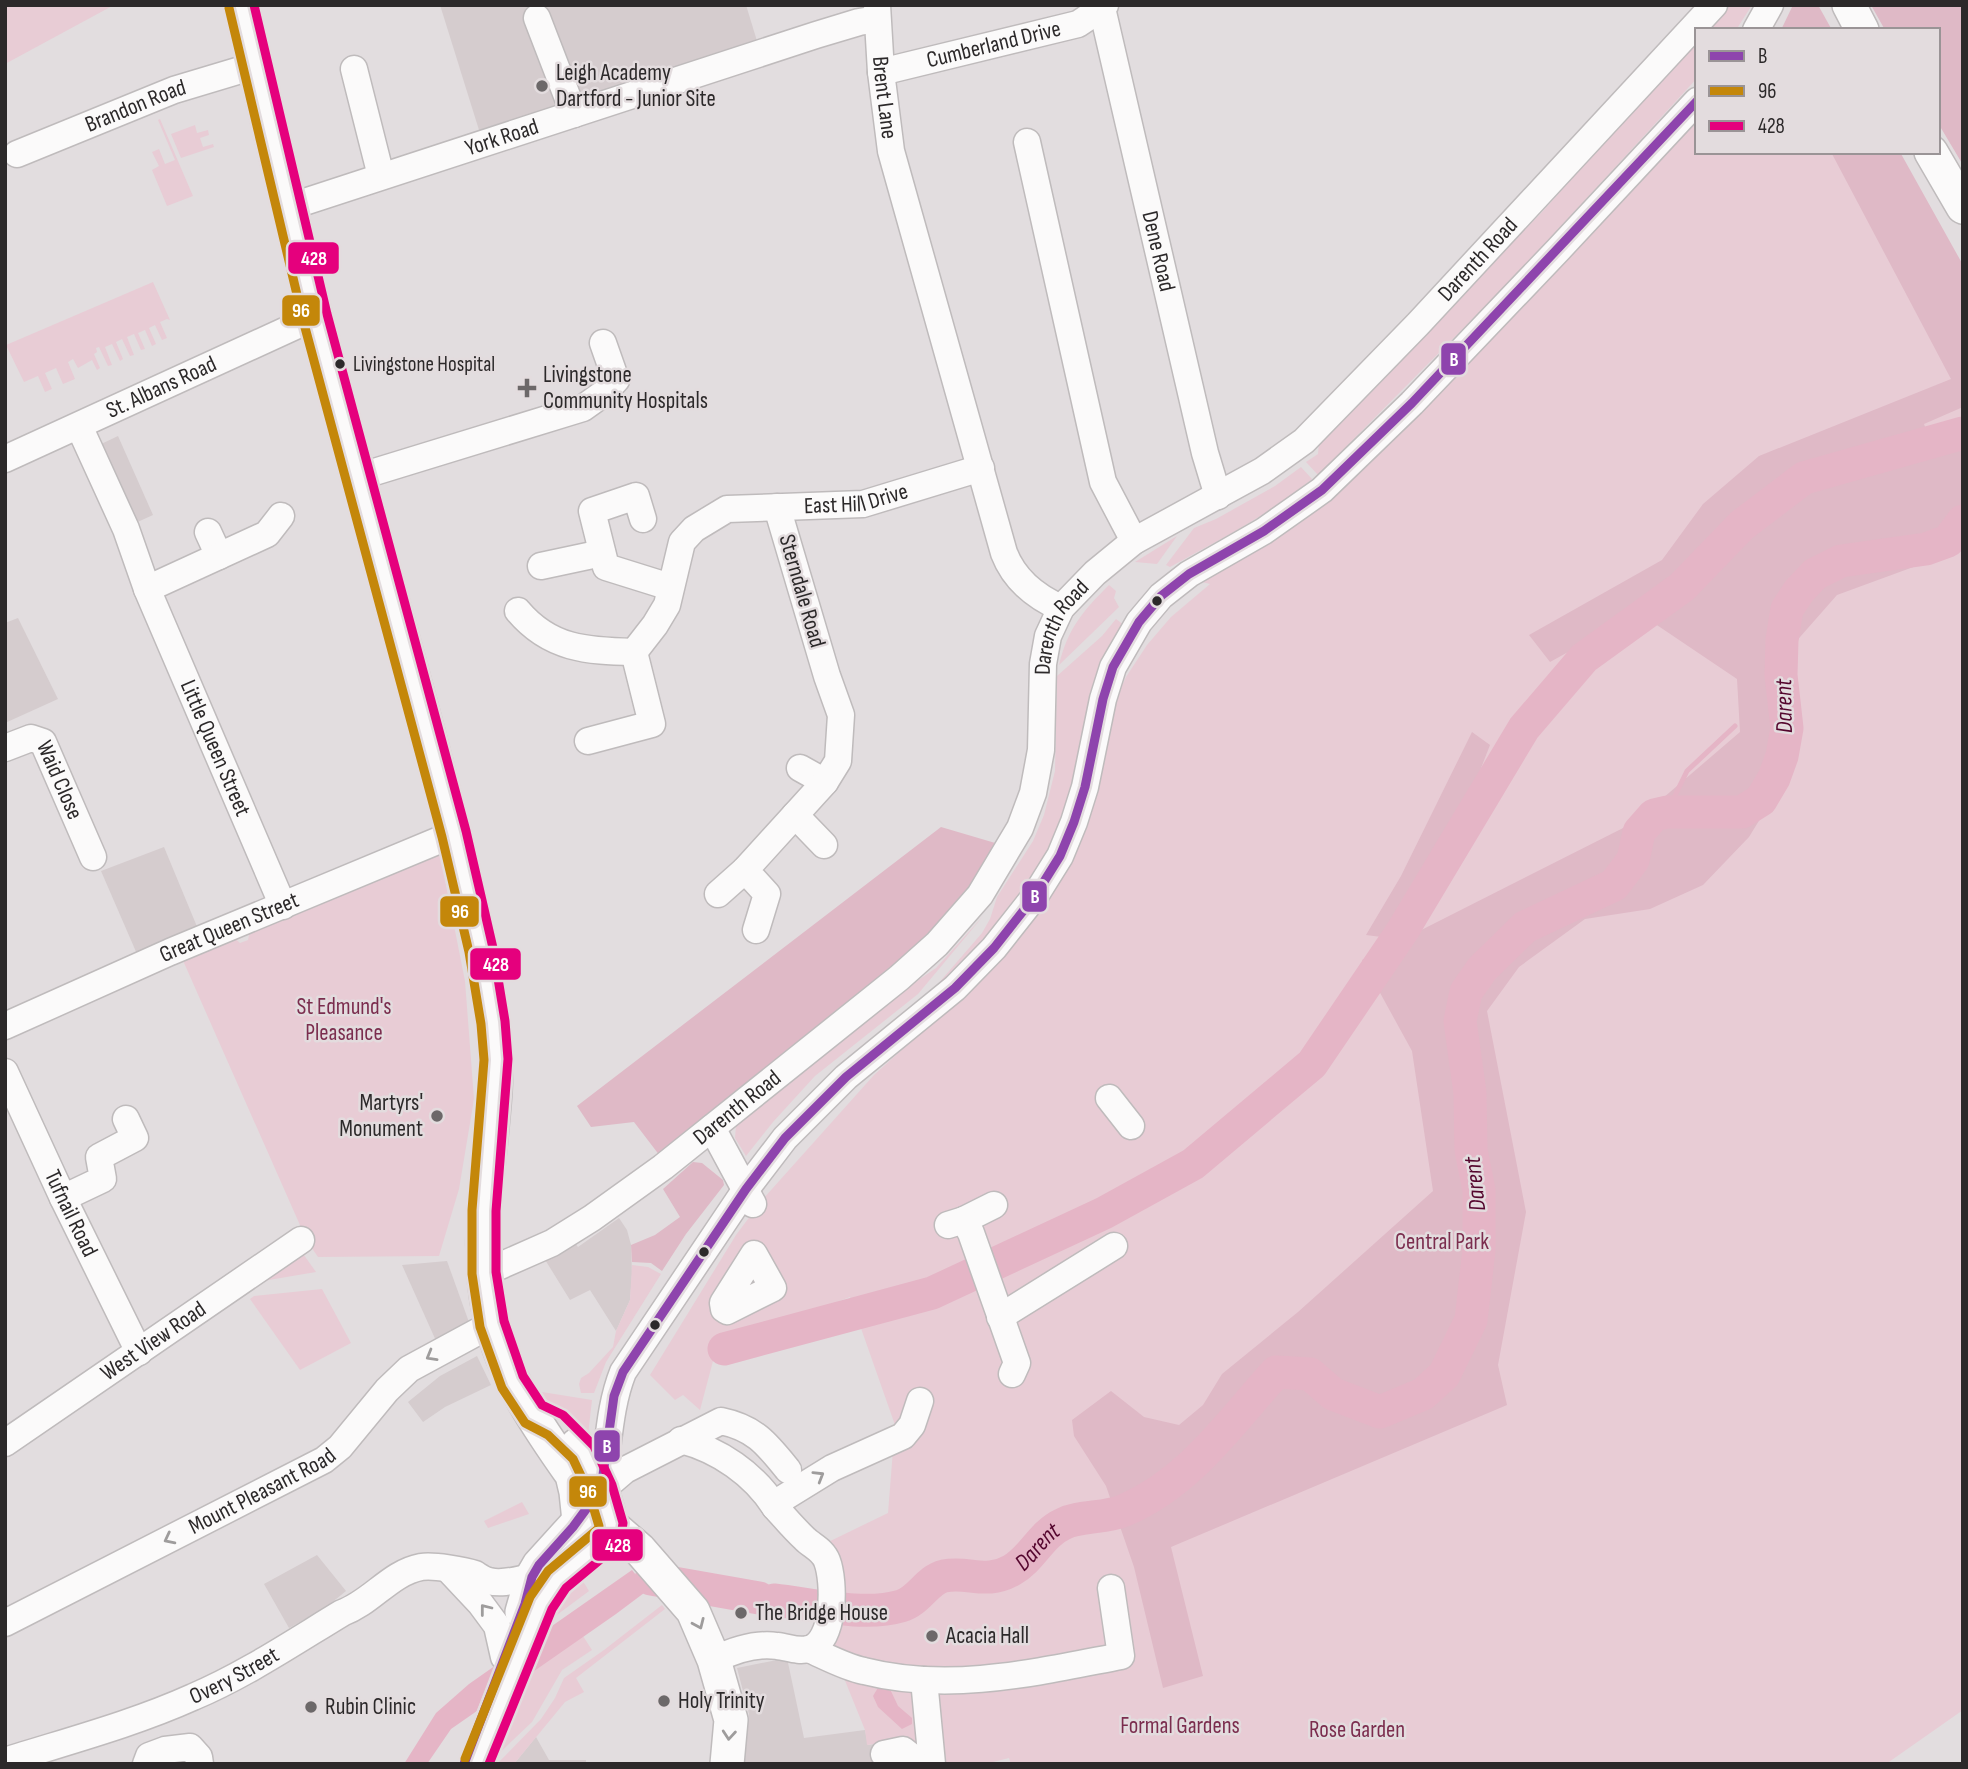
<svg xmlns="http://www.w3.org/2000/svg" width="1968" height="1769" viewBox="0 0 1968 1769" font-family="'Sofia Sans Condensed',sans-serif">
  <style>
    .built { fill: #d5ccce }
    .green { fill: #e8ccd5 }
    .forest { fill: #dfb9c6 }
    .water { fill: #e5b5c6 }
    .lines { fill: none; stroke-linecap: round; stroke-linejoin: round }
    .stream { stroke: #e5b5c6; stroke-width: 5 }
    .river { stroke: #e5b5c6; stroke-width: 33 }
    .minor-casing { stroke: #bfbbbc; stroke-width: 29 }
    .major-casing { stroke: #bfbbbc; stroke-width: 36 }
    .minor { stroke: #fbfafa; stroke-width: 26 }
    .major { stroke: #fbfafa; stroke-width: 33 }
    .bus-1-casing { stroke: #e3dcde; stroke-width: 14 }
    .bus-2-casing { stroke: #e3dcde; stroke-width: 14 }
    .bus-3-casing { stroke: #e3dcde; stroke-width: 14 }
    .bus-1 { stroke: #8e44ad; stroke-width: 9 }
    .bus-2 { stroke: #c4870a; stroke-width: 9 }
    .bus-3 { stroke: #e5007d; stroke-width: 9 }
    .oneway { stroke: #9e9c9c }
    .poi-dot { fill: #6c6869; stroke: #e3dcde; stroke-width: 2.5 }
    .bus-dot { fill: #2c292a; stroke: #e3dcde; stroke-width: 2.5 }
    .labels { text-anchor: middle; dominant-baseline: central; stroke-width: 5; stroke-linejoin: round; paint-order: stroke }
    .bus-label { font-size: 21px; fill: #2c292a; stroke: #e3dcde; text-anchor: start }
    .street-label { font-size: 23px; fill: #2c292a; stroke: #e3dcde }
    .poi-label { font-size: 23px; fill: #2c292a; stroke: #e3dcde; text-anchor: start }
    .park-label { font-size: 23px; fill: #7b2d4e; stroke: #e3dcde }
    .water-label { font-size: 24px; font-style: italic; fill: #55062e; stroke: #e3dcde }
    .line-badge { stroke: #e3dcde; stroke-width: 2.5 }
    .badge-label { font-size: 19px; text-anchor: middle; font-weight: bold; fill: #fff }
  </style>
  <rect width="100%" height="100%" fill="#e2dddf"/>
  <g class="built">
    <path d="M440,5H746L757,41L479,130Z"/>
    <path d="M118,436L153,515L131,525L97,446Z"/>
    <path d="M18,618L58,699L5,723V623Z"/>
    <path d="M164,847L198,929L137,954L101,871Z"/>
    <path d="M619,1218L627,1230L631,1245L632,1274L630,1300L616,1331L590,1290L570,1300L544,1258L574,1242L578,1247Z"/>
    <path d="M447,1261L470,1325L437,1343L402,1265Z"/>
    <path d="M477,1356L491,1385L445,1407L423,1422L408,1402L440,1376Z"/>
    <path d="M317,1555L346,1591L325,1608L289,1628L264,1584Z"/>
    <path d="M787,1658L804,1738L865,1730L868,1745L910,1738L913,1764H744L749,1714L737,1668Z"/>
    <path d="M536,1737L549,1760H586V1764H514Z"/>
  </g>
  <g class="green">
    <path d="M5,5H114L5,64Z"/>
    <path d="M1727,5H1752L1736,30H1704Z"/>
    <path d="M1697,38V78L1688,88L1518,273L1318,475L1306,462L1318,454L1319,442L1543,211Z"/>
    <path d="M1697,116V152H1879L1963,286V1710L1886,1764H1011L1009,1758L985,1764H934L910,1738L867,1745L865,1730L831,1646L820,1546L888,1513L895,1425L850,1297L717,1346L700,1410L683,1395L675,1400L650,1375L736,1235L763,1199L874,1075L989,971L1017,942L1039,911L1070,863L1087,826L1096,793L1116,699L1126,677L1147,645L1171,617L1210,584L1198,581L1276,536Z"/>
    <path d="M160,119L193,196L167,206L152,170L159,166L152,152L159,149L165,164L175,160L158,120Z"/>
    <path d="M195,125L197,133L208,130L209,135L200,138L203,147L213,144L214,147L181,158L171,134Z"/>
    <path d="M153,282L170,320L167,319L160,322L167,338L162,340L155,325L149,328L156,344L152,346L145,330L138,333L145,349L141,350L134,334L127,337L134,355L130,356L122,339L116,342L123,359L120,361L112,344L105,347L112,365L108,366L99,347L96,348L97,352L94,354L100,368L97,370L92,360L78,368L73,359L68,362L75,379L63,384L56,368L45,373L52,389L45,392L38,376L24,382L6,345Z"/>
    <path d="M1301,467L1312,479C1269,515 1219,540 1170,567L1166,565L1194,528L1216,519L1275,486Z"/>
    <path d="M1177,536L1157,564L1135,562Z"/>
    <path d="M1109,585L1116,591L1114,598L1119,607L1059,665C1068,628 1083,611 1109,585Z"/>
    <path d="M1116,619L1124,625L1067,809L1040,869L961,969L924,1000L982,933L990,919L997,897L1033,841L1044,815L1055,771L1057,676L1102,636Z"/>
    <path d="M439,850L465,981L474,1099L459,1189L439,1256L318,1257L307,1241L181,956L231,935L240,943L248,940L251,925Z"/>
    <path d="M984,915L918,994L815,1076L773,1122L746,1156L735,1138L736,1126L914,983L936,968Z"/>
    <path d="M301,1251L316,1272L257,1282Z"/>
    <path d="M632,1265L648,1267L661,1274L606,1362L594,1393H581L579,1384L581,1378L589,1373L613,1347L616,1331L630,1300Z"/>
    <path d="M322,1289L351,1343L300,1370L250,1299L254,1296Z"/>
    <path d="M542,1392L592,1400L588,1435L545,1398Z"/>
    <path d="M522,1502L529,1514L488,1528L484,1521Z"/>
    <path d="M581,1578L589,1591L546,1623L554,1604Z"/>
    <path d="M662,1605L665,1609L576,1678L584,1692L565,1702L514,1764H497L541,1719L555,1698L564,1678L604,1650Z"/>
    <path d="M583,1636L592,1650L562,1670L532,1722L490,1762L519,1679Z"/>
  </g>
  <g class="forest">
    <path d="M1793,5H1818L1832,30H1781Z"/>
    <path d="M1871,5H1963V165L1938,123V30H1885Z"/>
    <path d="M1831,152H1900L1963,265V407L1924,424L1936,456L1963,450V541L1946,555L1837,595L1793,645L1797,759L1749,837L1703,885L1650,909L1585,919L1519,967L1487,1011L1526,1212L1498,1365L1507,1405L1171,1547L1203,1676L1163,1688L1134,1567L1106,1486L1074,1436L1072,1420L1111,1391L1144,1417L1179,1425L1203,1405L1222,1374L1298,1312L1433,1191L1412,1051L1362,960L1635,822L1740,732L1737,679L1639,613L1550,662L1529,635L1662,560L1703,504L1759,456L1951,379Z"/>
    <path d="M1472,732L1490,745L1467,804L1389,938L1366,935L1401,876Z"/>
    <path d="M941,827L1002,845L933,933L660,1156L634,1122L591,1127L577,1106Z"/>
    <path d="M693,1162L702,1163L723,1180L724,1185L686,1234L662,1271L651,1263L632,1262L631,1245L655,1235L680,1217L663,1189Z"/>
  </g>
  <g class="water">
    <path d="M632,1570L648,1590L616,1614L451,1729L427,1764H404L436,1713L469,1684Z"/>
    <path d="M879,1686L890,1689L898,1706L912,1718V1724L902,1729L878,1707L873,1696Z"/>
  </g>
  <g class="lines">
    <path class="stream" d="M1667,812L1687,771L1735,726"/>
    <g class="river">
      <path d="M724,1349L932,1293L1104,1213L1193,1164L1312,1064L1403,930L1524,728L1584,658L1682,587L1742,525L1804,478L1963,433"/>
      <path d="M651,1579L759,1598"/>
      <path id="s1" d="M774,1600C812,1604 864,1617 901,1606C919,1601 927,1580 944,1576C969,1571 986,1585 1012,1570C1032,1559 1041,1534 1063,1524C1081,1515 1105,1519 1125,1510C1190,1482 1230,1423 1276,1372L1310,1374L1333,1394L1380,1412L1423,1394L1444,1375L1471,1320L1479,1250V1190L1471,1150L1470,1093L1460,1021L1466,992L1482,969L1525,927L1614,885L1633,860L1639,832L1654,815L1667,812H1742L1761,800L1774,778L1782,756L1787,728L1781,675L1782,640L1787,609L1799,591L1815,574L1841,561L1926,549L1948,541L1963,521"/>
    </g>
    <g class="minor-casing">
      <g id="minor">
        <path id="s2" d="M877,5L881,72L891,151L1004,553C1014,579 1036,597 1061,608"/>
        <path id="s3" d="M1105,5L1102,8L1205,453L1218,496"/>
        <path d="M537,18L574,114"/>
        <path d="M1756,30L1770,5"/>
        <path d="M354,69L381,176"/>
        <path id="s4" d="M881,72L1078,24L1102,8"/>
        <path d="M1027,142L1103,482L1134,541"/>
        <path id="s5" d="M17,154L174,90L254,66"/>
        <path id="s6" d="M289,207L816,35L859,22L877,19"/>
        <path id="s7" d="M79,426L126,529L147,589L283,906"/>
        <path id="s8" d="M5,459L315,317"/>
        <path d="M358,477L583,408L604,393L616,380L603,343"/>
        <path d="M643,519L636,496L592,511L606,567L670,587"/>
        <path d="M208,532L219,556"/>
        <path d="M541,566L602,553"/>
        <path d="M147,589L267,534L281,516"/>
        <path id="s9" d="M518,611C550,649 587,651 634,652L655,625L667,605L682,542L694,529L727,509L863,504L981,468"/>
        <path d="M588,741L652,724L634,652"/>
        <path id="s10" d="M5,748L31,738L43,742L93,857"/>
        <path d="M800,768L825,782"/>
        <path d="M795,815L824,845"/>
        <path d="M718,894L745,870"/>
        <path d="M756,930L767,894L745,870L825,782L838,761L841,715L827,676L777,507"/>
        <path id="s11" d="M5,1026L170,952L454,834"/>
        <path id="s12" d="M5,1072L63,1198L139,1352"/>
        <path d="M1109,1098L1131,1126"/>
        <path d="M712,1128L753,1204"/>
        <path d="M63,1198L103,1179L99,1157L135,1138L126,1119"/>
        <path d="M964,1220L994,1205"/>
        <path d="M948,1225L964,1220L971,1233L1017,1363L1012,1374"/>
        <path d="M754,1254L773,1288L727,1311L724,1309L723,1303Z"/>
        <path id="s13" d="M484,1273L552,1243L592,1218L663,1167L899,978L937,944L980,895L1020,828L1033,793L1041,750L1043,664L1048,636L1061,608L1095,573L1134,541L1262,471L1304,441L1418,324L1714,5"/>
        <path d="M1000,1317L1114,1246"/>
        <path d="M681,1440C719,1450 754,1474 775,1507"/>
        <path id="s14" d="M5,1443L301,1240"/>
        <path d="M601,1489C609,1450 608,1410 623,1372L746,1189L785,1138L846,1077L955,988L994,948L1035,896L1060,856L1074,822L1085,787L1103,699L1113,667L1139,622L1161,596L1189,574L1264,531L1322,490L1412,403L1558,250L1697,101"/>
        <path d="M598,1493L625,1470L721,1421C755,1428 767,1444 788,1470"/>
        <path d="M449,1570L480,1603L497,1626L504,1657"/>
        <path id="s15" d="M5,1623L324,1460L340,1447L387,1390L409,1369L492,1324"/>
        <path d="M809,1649C827,1657 845,1667 864,1671C950,1693 1037,1672 1121,1656L1111,1588"/>
        <path d="M714,1660C732,1651 756,1643 777,1646C788,1647 797,1652 809,1649C835,1642 835,1582 827,1561C823,1550 812,1546 805,1539C794,1529 785,1518 775,1507L785,1497L832,1468L903,1436L912,1425L920,1401"/>
        <path d="M924,1680L932,1764"/>
        <path d="M884,1754L903,1750L912,1757L911,1764"/>
        <path id="s16" d="M5,1761C68,1741 133,1724 193,1697C245,1675 294,1642 342,1613C372,1602 390,1573 421,1567C433,1565 464,1570 475,1574C480,1577 484,1580 489,1581C503,1585 519,1579 532,1577"/>
        <path d="M146,1764L149,1756L165,1750L190,1747L199,1757L200,1764"/>
      </g>
    </g>
    <g class="major-casing">
      <g id="major">
        <path d="M241,5C276,162 315,318 357,473C400,631 446,788 480,947C490,995 498,1043 495,1092C490,1167 473,1245 491,1320C504,1377 538,1427 572,1475L576,1492L579,1521"/>
        <path d="M1849,5L1862,30"/>
        <path d="M1931,152L1963,207"/>
        <path d="M595,1520L611,1525L640,1550L693,1611L714,1660L731,1720L727,1764"/>
        <path d="M522,1612L532,1577L539,1565L579,1521"/>
        <path d="M476,1764L541,1603L557,1580L610,1535C613,1512 593,1463 577,1445"/>
      </g>
    </g>
    <use href="#minor" class="minor"/>
    <use href="#major" class="major"/>
    <g class="bus-1-casing">
      <path id="bus-1" d="M464,1764L525,1604L532,1577L539,1565L573,1527L601,1489L614,1396L623,1372L746,1189L785,1138L846,1077L955,988L994,948L1035,896L1060,856L1074,822L1085,787L1103,699L1113,667L1139,622L1161,596L1189,574L1264,531L1322,490L1412,403L1697,101"/>
    </g>
    <g class="bus-2-casing">
      <path id="bus-2" d="M229,8L303,320L442,837L469,952L481,1024L484,1060L472,1210V1274L480,1327L502,1388L525,1423L548,1435L573,1459L589,1493L599,1526L598,1529L548,1571L530,1597L465,1759"/>
    </g>
    <g class="bus-3-casing">
      <path id="bus-3" d="M254,5L327,314L466,831L493,948L505,1021L508,1059L496,1211V1272L504,1321L523,1376L542,1405L563,1415L594,1446L612,1485L623,1523L620,1543L566,1588L552,1609L489,1764"/>
    </g>
    <use href="#bus-1" class="bus-1"/>
    <use href="#bus-2" class="bus-2"/>
    <use href="#bus-3" class="bus-3"/>
  </g>
  <defs><path id="oneway-chevron" d="M-2-3.5L2.5 0L-2 3.5" fill="none" stroke-width="1.6" stroke-linecap="round" stroke-linejoin="round" transform="scale(1.75)"/></defs>
  <g class="oneway">
    <use href="#oneway-chevron" transform="translate(431 1356) rotate(150)"/>
    <use href="#oneway-chevron" transform="translate(819 1476) rotate(-31)"/>
    <use href="#oneway-chevron" transform="translate(169 1539) rotate(153)"/>
    <use href="#oneway-chevron" transform="translate(485 1609) rotate(-128)"/>
    <use href="#oneway-chevron" transform="translate(699 1624) rotate(66)"/>
    <use href="#oneway-chevron" transform="translate(729 1735) rotate(95)"/>
  </g>
  <g class="poi-dot">
    <circle cx="542" cy="86" r="7"/>
    <path d="M523.5 377.5h7v7h7v7h-7v7h-7v-7h-7v-7h7z"/>
    <circle cx="437" cy="1116" r="7"/>
    <circle cx="741" cy="1613" r="7"/>
    <circle cx="932" cy="1636" r="7"/>
    <circle cx="664" cy="1701" r="7"/>
    <circle cx="311" cy="1707" r="7"/>
  </g>
  <g class="bus-dot">
    <circle cx="340" cy="364" r="6"/>
    <circle cx="1157" cy="601" r="6"/>
    <circle cx="704" cy="1252" r="6"/>
    <circle cx="655" cy="1325" r="6"/>
  </g>
  <g class="labels">
    <g class="bus-label">
      <text x="353" y="364">Livingstone Hospital</text>
    </g>
    <g class="street-label">
      <text stroke="none"><textPath href="#s4" startOffset="116">Cumberland Drive</textPath></text>
      <text stroke="none"><textPath href="#s2" startOffset="93">Brent Lane</textPath></text>
      <text stroke="none"><textPath href="#s5" startOffset="128">Brandon Road</textPath></text>
      <text stroke="none"><textPath href="#s6" startOffset="224">York Road</textPath></text>
      <text stroke="none"><textPath href="#s3" startOffset="254">Dene Road</textPath></text>
      <text stroke="none"><textPath href="#s13" startOffset="1480">Darenth Road</textPath></text>
      <text stroke="none"><textPath href="#s8" startOffset="172">St. Albans Road</textPath></text>
      <text stroke="none"><textPath href="#s9" startOffset="436">East Hill Drive</textPath></text>
      <text transform="translate(802 591) rotate(74)">Sterndale Road</text>
      <text stroke="none"><textPath href="#s13" startOffset="914">Darenth Road</textPath></text>
      <text stroke="none"><textPath href="#s7" startOffset="350">Little Queen Street</textPath></text>
      <text stroke="none"><textPath href="#s10" startOffset="82">Waid Close</textPath></text>
      <text stroke="none"><textPath href="#s11" startOffset="245">Great Queen Street</textPath></text>
      <text stroke="none"><textPath href="#s13" startOffset="304">Darenth Road</textPath></text>
      <text stroke="none"><textPath href="#s12" startOffset="156">Tufnail Road</textPath></text>
      <text stroke="none"><textPath href="#s14" startOffset="180">West View Road</textPath></text>
      <text stroke="none"><textPath href="#s15" startOffset="289">Mount Pleasant Road</textPath></text>
      <text stroke="none"><textPath href="#s16" startOffset="245">Overy Street</textPath></text>
    </g>
    <g class="poi-label">
      <text x="556" y="73">Leigh Academy<tspan x="556" dy="26">Dartford - Junior Site</tspan></text>
      <text x="543" y="375">Livingstone<tspan x="543" dy="26">Community Hospitals</tspan></text>
      <text x="423" y="1103" text-anchor="end">Martyrs'<tspan x="423" dy="26">Monument</tspan></text>
      <text x="755" y="1613">The Bridge House</text>
      <text x="946" y="1636">Acacia Hall</text>
      <text x="678" y="1701">Holy Trinity</text>
      <text x="325" y="1707">Rubin Clinic</text>
    </g>
    <g class="park-label">
      <text x="344" y="1007">St Edmund's<tspan x="344" dy="26">Pleasance</tspan></text>
      <text x="1442" y="1242">Central Park</text>
      <text x="1180" y="1726">Formal Gardens</text>
      <text x="1357" y="1730">Rose Garden</text>
    </g>
    <g class="water-label">
      <text transform="translate(1784 706) rotate(-91)">Darent</text>
      <text transform="translate(1475 1184) rotate(-96)">Darent</text>
      <text stroke="none"><textPath href="#s1" startOffset="285">Darent</textPath></text>
    </g>
  </g>
  <g class="line-badge">
    <rect x="287" y="241" width="53" height="34" rx="7" fill="#e5007d"/>
    <rect x="281" y="294" width="40" height="33" rx="7" fill="#c4870a"/>
    <rect x="1440" y="342" width="27" height="34" rx="7" fill="#8e44ad"/>
    <rect x="1021" y="880" width="27" height="33" rx="7" fill="#8e44ad"/>
    <rect x="439" y="895" width="41" height="33" rx="7" fill="#c4870a"/>
    <rect x="469" y="947" width="53" height="34" rx="7" fill="#e5007d"/>
    <rect x="593" y="1429" width="28" height="34" rx="7" fill="#8e44ad"/>
    <rect x="568" y="1475" width="40" height="33" rx="7" fill="#c4870a"/>
    <rect x="591" y="1528" width="53" height="34" rx="7" fill="#e5007d"/>
  </g>
  <g class="badge-label">
    <text x="314" y="265">428</text>
    <text x="301" y="317">96</text>
    <text x="1454" y="366">B</text>
    <text x="1035" y="903">B</text>
    <text x="460" y="918">96</text>
    <text x="496" y="971">428</text>
    <text x="607" y="1453">B</text>
    <text x="588" y="1498">96</text>
    <text x="618" y="1552">428</text>
  </g>
  <rect width="1968" height="1769" fill="none" stroke="#2c292a" stroke-width="14"/>
  <rect x="1695" y="28" width="245" height="126" fill="#e3dcde" stroke="#9a9496" stroke-width="2"/>
  <rect x="1709" y="51" width="35" height="10" fill="#8e44ad" stroke="#9a9496" stroke-width="2"/>
  <text x="1758" y="63" font-size="21" fill="#2c292a">B</text>
  <rect x="1709" y="86" width="35" height="10" fill="#c4870a" stroke="#9a9496" stroke-width="2"/>
  <text x="1758" y="98" font-size="21" fill="#2c292a">96</text>
  <rect x="1709" y="121" width="35" height="10" fill="#e5007d" stroke="#9a9496" stroke-width="2"/>
  <text x="1758" y="133" font-size="21" fill="#2c292a">428</text>
</svg>
